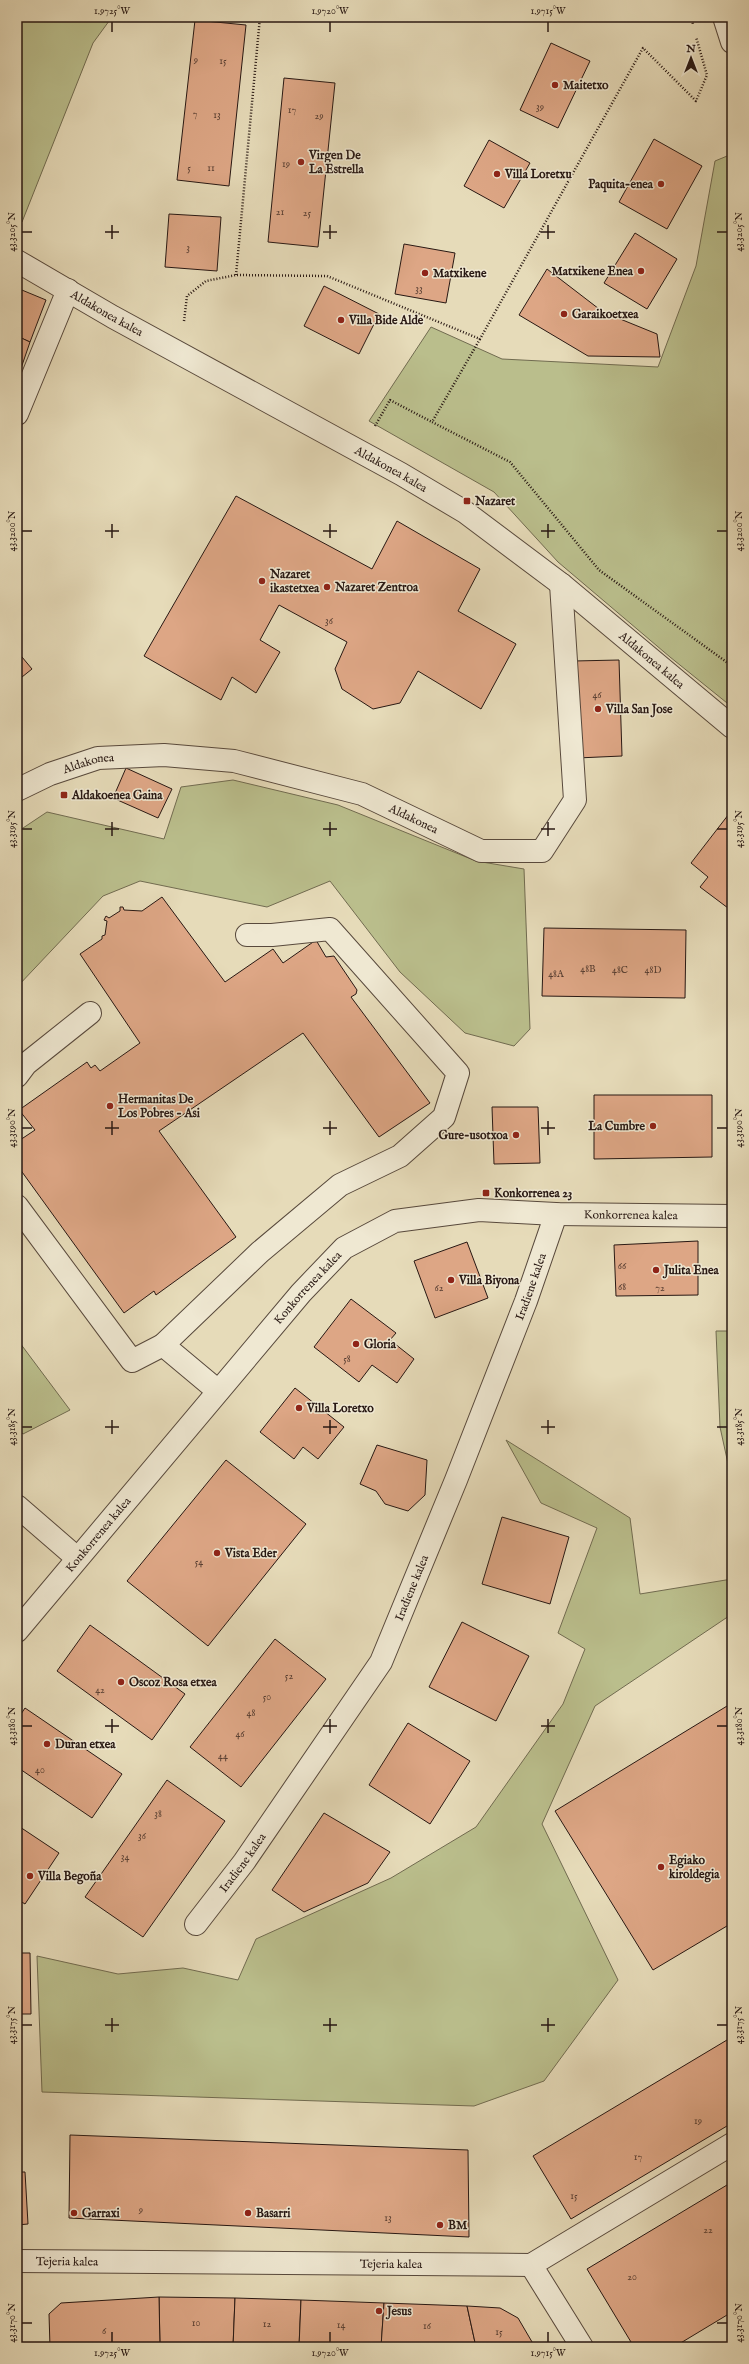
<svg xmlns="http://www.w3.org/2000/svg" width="749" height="2364" viewBox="0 0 749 2364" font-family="'IM FELL English',serif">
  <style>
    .green { fill: #babe8c; stroke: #716b50 }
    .building { fill: #dda685; stroke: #281813 }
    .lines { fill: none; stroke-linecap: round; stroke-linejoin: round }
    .minor-casing { stroke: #58493c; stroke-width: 24 }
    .path { stroke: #281813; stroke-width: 2.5; stroke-dasharray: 1 2; stroke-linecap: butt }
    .minor { stroke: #efe8d2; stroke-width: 22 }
    .ticks { fill: none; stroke: #281813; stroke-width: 1.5 }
    .poi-dot { fill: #8f2418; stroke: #efe8d2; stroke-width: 1.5 }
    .labels { text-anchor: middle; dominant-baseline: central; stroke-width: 3; stroke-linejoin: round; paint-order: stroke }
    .number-label { font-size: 10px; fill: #553c30 }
    .poi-label { font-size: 12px; font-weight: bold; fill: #281813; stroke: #efe8d2; text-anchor: start }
    .street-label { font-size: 12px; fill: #281813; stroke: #efe8d2 }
    .neatline { fill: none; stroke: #281813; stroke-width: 1.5 }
    .ticks-label { font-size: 10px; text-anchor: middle; fill: #281813 }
  </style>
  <rect width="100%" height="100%" fill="#e6dbb9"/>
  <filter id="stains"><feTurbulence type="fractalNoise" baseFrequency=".005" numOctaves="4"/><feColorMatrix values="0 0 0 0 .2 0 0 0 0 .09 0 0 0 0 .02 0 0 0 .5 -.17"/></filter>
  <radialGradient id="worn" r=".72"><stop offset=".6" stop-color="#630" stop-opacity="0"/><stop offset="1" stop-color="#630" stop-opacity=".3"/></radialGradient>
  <g class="green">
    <path d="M17,17H112L93,43L22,222L17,220Z"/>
    <path d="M732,154V707L670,657L558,562L494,492L369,421L431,327L502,359L658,367L696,266L715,161Z"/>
    <path d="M233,780L338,805L476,861L524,869L530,1029L514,1046L465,1033L400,972L330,881L267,907L140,881L103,896L17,987V832L47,812L164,839L181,787Z"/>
    <path d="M716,1331H732V1482L720,1427Z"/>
    <path d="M17,1339L70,1410L23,1434L17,1427Z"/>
    <path d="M506,1440L630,1518L640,1594L732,1579V1614L595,1706L542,1824L618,1980L544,2081L474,2106L42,2092L37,1956L118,1974L183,1968L238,1980L256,1939L391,1878L476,1827L563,1704L585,1649L558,1633L597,1528L541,1503Z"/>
  </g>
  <g class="building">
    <path d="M195,20L246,25L229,186L177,180Z"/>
    <path d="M551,43L590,61L558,128L520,110Z"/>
    <path d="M284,78L335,83L318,247L268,242Z"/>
    <path d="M654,139L702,166L667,229L619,202Z"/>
    <path d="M489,140L530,163L504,208L464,186Z"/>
    <path d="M169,214L221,217L217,271L165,267Z"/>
    <path d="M635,233L677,259L647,309L604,283Z"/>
    <path d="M404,244L455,253L446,303L395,294Z"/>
    <path d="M547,269L603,312L657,334L660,357L588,356L519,315Z"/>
    <path d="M324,286L379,314L359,354L304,326Z"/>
    <path d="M17,288L46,300L30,342L17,336Z"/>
    <path d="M17,336L30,342L17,380Z"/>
    <path d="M236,496L372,569L397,521L480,569L458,611L516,644L481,709L418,671L400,703L373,709L342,689L335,669L347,642L279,605L260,640L280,652L256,693L232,677L221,700L144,656Z"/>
    <path d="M17,651L32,669L17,681Z"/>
    <path d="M619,660L622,756L577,758L574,661Z"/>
    <path d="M126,768L172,789L158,818L113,798Z"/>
    <path d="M732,810V911L700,887L708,877L691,863Z"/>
    <path d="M162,897L225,982L273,949L283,963L316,940L326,957L334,956L357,990L356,994L351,997L430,1103L379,1137L303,1033L159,1131L236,1237L156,1295L154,1291L124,1313L17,1165V1142L35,1130L19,1110L87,1062L91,1068L95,1065L100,1071L140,1043L80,954L102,939V936L105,935L107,921L104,920L106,916L109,918L120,911V907H123L124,910L142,911Z"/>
    <path d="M544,928L686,930L685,998L542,996Z"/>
    <path d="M594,1095H712V1157L594,1159Z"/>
    <path d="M492,1107H538L540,1163L494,1164Z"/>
    <path d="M698,1241V1295L616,1296L614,1245Z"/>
    <path d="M467,1242L488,1298L435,1318L414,1261Z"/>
    <path d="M351,1299L396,1333L390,1340L414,1359L397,1383L372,1365L359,1382L314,1347Z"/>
    <path d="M295,1388L344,1427L318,1459L303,1447L294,1459L260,1432Z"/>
    <path d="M377,1445L427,1460L425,1495L408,1511L385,1504L376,1491L360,1484Z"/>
    <path d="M226,1460L306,1524L208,1646L127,1581Z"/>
    <path d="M502,1517L569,1537L550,1604L482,1584Z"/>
    <path d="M462,1622L529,1656L496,1721L429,1687Z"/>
    <path d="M90,1625L185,1694L152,1740L57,1671Z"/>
    <path d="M275,1639L326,1679L241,1787L190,1747Z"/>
    <path d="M732,1703V1923L653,1970L555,1811Z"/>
    <path d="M25,1708L122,1774L92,1818L17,1767V1720Z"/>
    <path d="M408,1723L470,1761L430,1824L369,1785Z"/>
    <path d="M167,1780L225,1821L143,1937L85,1897Z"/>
    <path d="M324,1813L390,1852L368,1883L304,1912L272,1890Z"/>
    <path d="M17,1825L59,1853L25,1904L17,1899Z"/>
    <path d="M17,1953H30L31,2014H17Z"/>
    <path d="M732,2037V2123L571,2219L533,2156Z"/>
    <path d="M70,2135L468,2150L469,2237L69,2218Z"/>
    <path d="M17,2172H25L28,2224L17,2225Z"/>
    <path d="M732,2182V2312L674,2347H634L587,2269Z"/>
    <path d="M159,2297L235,2298L233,2347H160Z"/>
    <path d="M159,2297L160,2347H50L49,2314L61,2303Z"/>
    <path d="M235,2298L301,2300L299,2347H233Z"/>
    <path d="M301,2300L384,2303L381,2347H299Z"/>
    <path d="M384,2303L467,2306L476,2347H381Z"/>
    <path d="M467,2306L500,2308L518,2318L535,2347H476Z"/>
  </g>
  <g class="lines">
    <g class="minor-casing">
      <g id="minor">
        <path d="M724,17L732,42"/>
        <path id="s1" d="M17,261L113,317L401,474L465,512L561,584L732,727"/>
        <path d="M17,414L68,290"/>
        <path id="s2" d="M17,790L50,774L98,758L164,755L234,761L362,794L481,851H542L575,800L561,584"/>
        <path d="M17,1076L26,1064L90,1013"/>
        <path d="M17,1206L132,1361L163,1345L260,1252L340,1185L400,1156L444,1117L458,1073L330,929L272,935H247"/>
        <path d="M163,1345L218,1391"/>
        <path d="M17,1506L77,1558"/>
        <path id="s3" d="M17,1631L301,1293L344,1248L395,1221L479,1210L556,1214L732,1216"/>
        <path id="s4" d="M196,1924L244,1862L381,1662L456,1480L526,1301L556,1214"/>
        <path id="s5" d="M17,2261L531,2265L732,2144"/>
        <path d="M531,2265L582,2347"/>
      </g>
    </g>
    <g class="path">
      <path d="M691,17L693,24"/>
      <path d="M236,275L260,17"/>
      <path d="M184,321L187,296L206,281L236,275L327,276L480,339L643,48L696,101L707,75L696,37"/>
      <path d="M480,339L432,422L510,462L599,570L732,666"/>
      <path d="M375,426L390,400L432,422"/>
      <path d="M730,519L732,542"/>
    </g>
    <use href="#minor" class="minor"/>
  </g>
  <path class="ticks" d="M112,22V32M330,22V32M548,22V32M112,225V239M330,225V239M548,225V239M22,232H32M105,232H119M323,232H337M541,232H555M717,232H727M112,524V538M330,524V538M548,524V538M22,531H32M105,531H119M323,531H337M541,531H555M717,531H727M112,822V836M330,822V836M548,822V836M22,829H32M105,829H119M323,829H337M541,829H555M717,829H727M112,1121V1135M330,1121V1135M548,1121V1135M22,1128H32M105,1128H119M323,1128H337M541,1128H555M717,1128H727M112,1420V1434M330,1420V1434M548,1420V1434M22,1427H32M105,1427H119M323,1427H337M541,1427H555M717,1427H727M112,1719V1733M330,1719V1733M548,1719V1733M22,1726H32M105,1726H119M323,1726H337M541,1726H555M717,1726H727M112,2018V2032M330,2018V2032M548,2018V2032M22,2025H32M105,2025H119M323,2025H337M541,2025H555M717,2025H727M22,2323H32M717,2323H727M112,2332V2342M330,2332V2342M548,2332V2342"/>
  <g class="poi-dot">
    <circle cx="555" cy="85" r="4"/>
    <circle cx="301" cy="162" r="4"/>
    <circle cx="497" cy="174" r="4"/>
    <circle cx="661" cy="184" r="4"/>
    <circle cx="641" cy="271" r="4"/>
    <circle cx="425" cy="273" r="4"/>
    <circle cx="564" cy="314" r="4"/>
    <circle cx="341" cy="320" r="4"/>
    <rect x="463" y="497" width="8" height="8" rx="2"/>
    <circle cx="262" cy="581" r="4"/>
    <circle cx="327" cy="587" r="4"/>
    <circle cx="598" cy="709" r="4"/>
    <rect x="60" y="791" width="8" height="8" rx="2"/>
    <circle cx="110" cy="1106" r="4"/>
    <circle cx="653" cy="1126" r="4"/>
    <circle cx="516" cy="1135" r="4"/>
    <rect x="482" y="1189" width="8" height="8" rx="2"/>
    <circle cx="656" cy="1270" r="4"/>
    <circle cx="451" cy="1280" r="4"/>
    <circle cx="356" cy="1344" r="4"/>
    <circle cx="299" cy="1408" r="4"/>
    <circle cx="217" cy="1553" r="4"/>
    <circle cx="121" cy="1682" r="4"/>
    <circle cx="47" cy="1744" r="4"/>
    <circle cx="661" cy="1867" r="4"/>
    <circle cx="30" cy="1876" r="4"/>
    <circle cx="74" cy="2213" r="4"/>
    <circle cx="248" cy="2213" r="4"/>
    <circle cx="440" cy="2225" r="4"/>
    <circle cx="379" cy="2311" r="4"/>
  </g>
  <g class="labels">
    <g class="number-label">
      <text x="196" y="60">9</text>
      <text x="223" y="61">15</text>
      <text x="540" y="107">39</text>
      <text x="292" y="110">17</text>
      <text x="195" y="114">7</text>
      <text x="217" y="115">13</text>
      <text x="319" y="116">29</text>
      <text x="286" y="164">19</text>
      <text x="189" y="168">5</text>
      <text x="211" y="168">11</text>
      <text x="280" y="212">21</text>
      <text x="307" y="213">25</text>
      <text x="188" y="248">3</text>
      <text x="419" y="289">33</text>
      <text x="329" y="621">36</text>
      <text x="597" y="695">46</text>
      <text x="588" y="969">48B</text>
      <text x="620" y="970">48C</text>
      <text x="653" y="970">48D</text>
      <text x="556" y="974">48A</text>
      <text x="622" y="1266">66</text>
      <text x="622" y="1287">68</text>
      <text x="439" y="1288">62</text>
      <text x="660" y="1288">72</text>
      <text x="347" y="1359">58</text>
      <text x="199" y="1562">54</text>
      <text x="289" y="1676">52</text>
      <text x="100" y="1690">42</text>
      <text x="267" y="1697">50</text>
      <text x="251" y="1713">48</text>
      <text x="240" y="1734">46</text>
      <text x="223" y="1756">44</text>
      <text x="40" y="1770">40</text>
      <text x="158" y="1814">38</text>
      <text x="142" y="1836">36</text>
      <text x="125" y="1857">34</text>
      <text x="698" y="2121">19</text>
      <text x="638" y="2157">17</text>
      <text x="574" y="2196">15</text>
      <text x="141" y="2210">9</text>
      <text x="388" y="2218">13</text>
      <text x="708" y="2230">22</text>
      <text x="632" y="2277">20</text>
      <text x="196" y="2323">10</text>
      <text x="267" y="2324">12</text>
      <text x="341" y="2325">14</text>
      <text x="427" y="2326">16</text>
      <text x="104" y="2331">6</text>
      <text x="499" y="2332">15</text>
    </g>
    <g class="poi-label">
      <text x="563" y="85">Maitetxo</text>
      <text x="309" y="155">Virgen De<tspan x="309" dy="14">La Estrella</tspan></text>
      <text x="505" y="174">Villa Loretxu</text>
      <text x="653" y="184" text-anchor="end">Paquita-enea</text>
      <text x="633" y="271" text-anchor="end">Matxikene Enea</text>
      <text x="433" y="273">Matxikene</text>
      <text x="572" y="314">Garaikoetxea</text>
      <text x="349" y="320">Villa Bide Alde</text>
      <text x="475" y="501">Nazaret</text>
      <text x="270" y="574">Nazaret<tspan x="270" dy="14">ikastetxea</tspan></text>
      <text x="335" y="587">Nazaret Zentroa</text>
      <text x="606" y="709">Villa San Jose</text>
      <text x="72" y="795">Aldakoenea Gaina</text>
      <text x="118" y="1099">Hermanitas De<tspan x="118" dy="14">Los Pobres - Asi</tspan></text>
      <text x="645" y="1126" text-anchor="end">La Cumbre</text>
      <text x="508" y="1135" text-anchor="end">Gure-usotxoa</text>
      <text x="494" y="1193">Konkorrenea 23</text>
      <text x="664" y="1270">Julita Enea</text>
      <text x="459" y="1280">Villa Biyona</text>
      <text x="364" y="1344">Gloria</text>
      <text x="307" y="1408">Villa Loretxo</text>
      <text x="225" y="1553">Vista Eder</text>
      <text x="129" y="1682">Oscoz Rosa etxea</text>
      <text x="55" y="1744">Duran etxea</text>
      <text x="669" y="1860">Egiako<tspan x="669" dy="14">kiroldegia</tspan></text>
      <text x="38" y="1876">Villa Begoña</text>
      <text x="82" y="2213">Garraxi</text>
      <text x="256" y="2213">Basarri</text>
      <text x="448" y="2225">BM</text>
      <text x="387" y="2311">Jesus</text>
    </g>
    <g class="street-label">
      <text stroke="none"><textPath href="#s1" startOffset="104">Aldakonea kalea</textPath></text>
      <text stroke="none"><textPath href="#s1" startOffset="428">Aldakonea kalea</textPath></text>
      <text stroke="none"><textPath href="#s1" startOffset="752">Aldakonea kalea</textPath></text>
      <text stroke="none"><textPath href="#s2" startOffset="77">Aldakonea</textPath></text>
      <text stroke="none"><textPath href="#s2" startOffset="413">Aldakonea</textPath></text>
      <text stroke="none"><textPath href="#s3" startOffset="798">Konkorrenea kalea</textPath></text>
      <text stroke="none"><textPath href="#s4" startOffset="725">Iradiene kalea</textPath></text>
      <text stroke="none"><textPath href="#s3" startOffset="450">Konkorrenea kalea</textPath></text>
      <text stroke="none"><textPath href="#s3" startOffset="126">Konkorrenea kalea</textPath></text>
      <text stroke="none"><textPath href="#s4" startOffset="401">Iradiene kalea</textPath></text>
      <text stroke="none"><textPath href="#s4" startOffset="77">Iradiene kalea</textPath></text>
      <text stroke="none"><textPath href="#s5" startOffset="50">Tejeria kalea</textPath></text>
      <text stroke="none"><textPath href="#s5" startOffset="374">Tejeria kalea</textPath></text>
    </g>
  </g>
  <rect width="749" height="2364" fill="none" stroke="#e6dbb9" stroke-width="44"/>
  <g transform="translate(691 58)" stroke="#efe8d2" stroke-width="3" paint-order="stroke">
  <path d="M0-3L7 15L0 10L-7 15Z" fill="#281813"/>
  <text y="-6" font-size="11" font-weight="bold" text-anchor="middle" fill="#281813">N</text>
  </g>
  <rect x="22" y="22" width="705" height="2320" class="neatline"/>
  <g class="ticks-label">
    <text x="112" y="14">1.9725°W</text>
    <text x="330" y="14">1.9720°W</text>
    <text x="548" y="14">1.9715°W</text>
    <text transform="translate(11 232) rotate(-90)" y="4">43.3205°N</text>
    <text transform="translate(738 232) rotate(-90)" y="4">43.3205°N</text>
    <text transform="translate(11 531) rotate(-90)" y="4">43.3200°N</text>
    <text transform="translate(738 531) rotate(-90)" y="4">43.3200°N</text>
    <text transform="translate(11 829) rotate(-90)" y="4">43.3195°N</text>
    <text transform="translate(738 829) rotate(-90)" y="4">43.3195°N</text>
    <text transform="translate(11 1128) rotate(-90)" y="4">43.3190°N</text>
    <text transform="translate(738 1128) rotate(-90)" y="4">43.3190°N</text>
    <text transform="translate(11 1427) rotate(-90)" y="4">43.3185°N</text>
    <text transform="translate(738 1427) rotate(-90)" y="4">43.3185°N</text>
    <text transform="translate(11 1726) rotate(-90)" y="4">43.3180°N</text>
    <text transform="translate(738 1726) rotate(-90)" y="4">43.3180°N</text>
    <text transform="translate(11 2025) rotate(-90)" y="4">43.3175°N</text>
    <text transform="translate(738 2025) rotate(-90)" y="4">43.3175°N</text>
    <text transform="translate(11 2323) rotate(-90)" y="4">43.3170°N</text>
    <text transform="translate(738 2323) rotate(-90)" y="4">43.3170°N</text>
    <text x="112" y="2356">1.9725°W</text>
    <text x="330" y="2356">1.9720°W</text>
    <text x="548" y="2356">1.9715°W</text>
  </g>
  <rect width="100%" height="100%" filter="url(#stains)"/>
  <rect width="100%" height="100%" fill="url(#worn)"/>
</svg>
